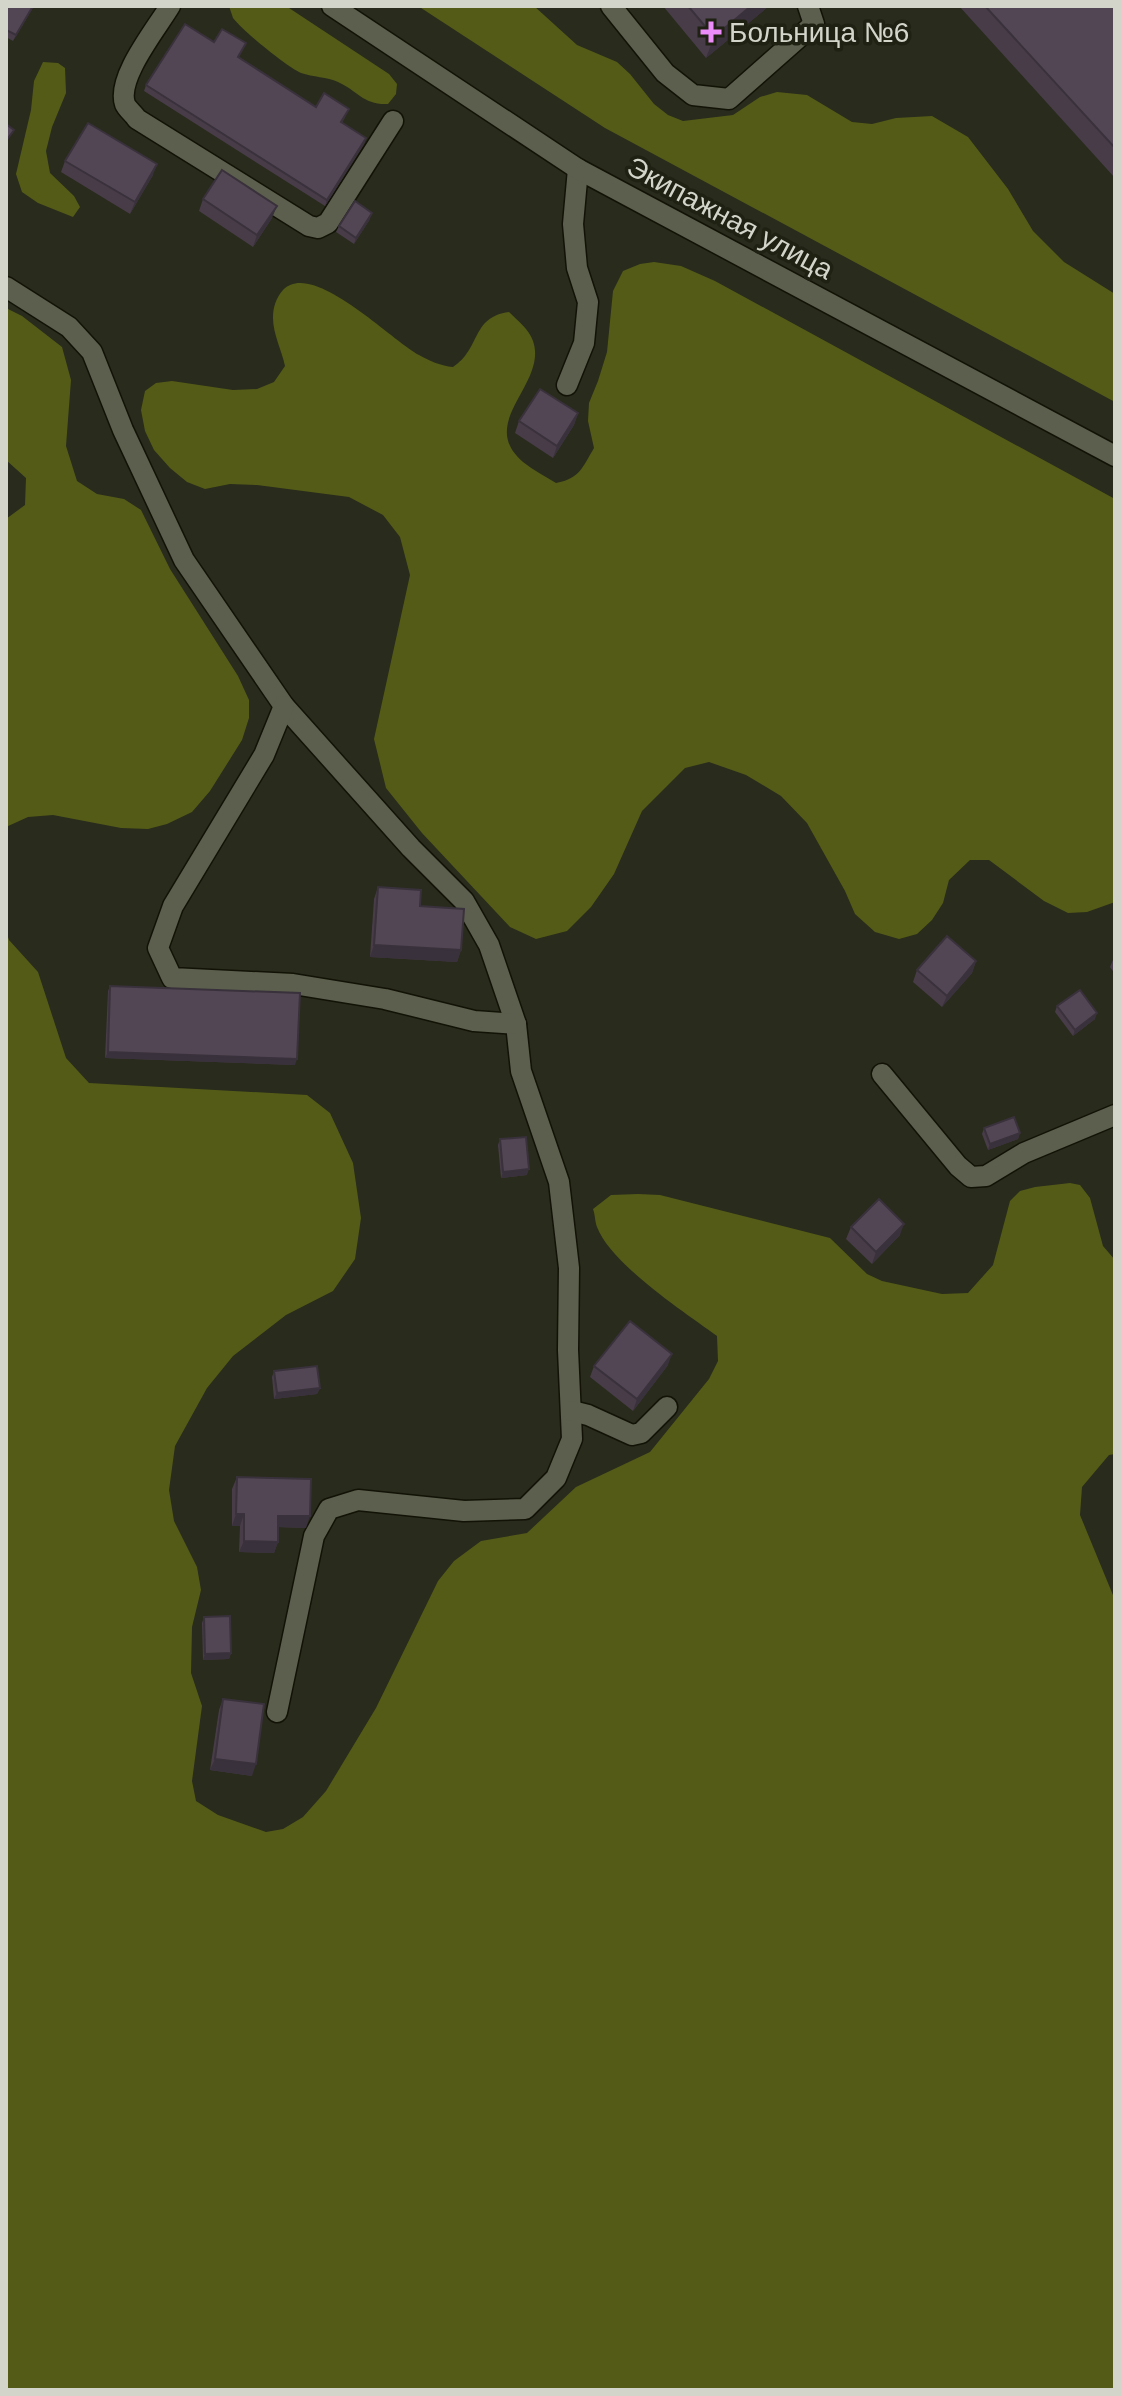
<svg xmlns="http://www.w3.org/2000/svg" width="1121" height="2396" viewBox="0 0 1121 2396" font-family="Helvetica,sans-serif">
  <style>
    .forest { fill: #545b17 }
    .lines { fill: none; stroke-linecap: round; stroke-linejoin: round }
    .lane-casing { stroke: #121306; stroke-width: 23 }
    .secondary-casing { stroke: #121306; stroke-width: 23 }
    .lane { stroke: #5c5f4e; stroke-width: 20 }
    .secondary { stroke: #5c5f4e; stroke-width: 20 }
    .wall { fill: #473c48 }
    .shaded-wall { fill: #39313b }
    .building { fill: #524654; stroke: #39313b; stroke-width: 2 }
    .poi-dot { fill: #ec8cfb; stroke: #1f2113; stroke-width: 3 }
    .labels { text-anchor: middle; dominant-baseline: central; stroke-width: 7; stroke-linejoin: round; paint-order: stroke }
    .poi-label { font-size: 28px; fill: #d3d5cb; stroke: #1f2113; text-anchor: start }
    .street-label { font-size: 28px; fill: #d3d5cb; stroke: #1f2113 }
  </style>
  <rect width="100%" height="100%" fill="#292b1c"/>
  <g class="forest">
    <path d="M229,6H286L389,74L397,84L396,94L388,104C363,105 358,91 338,82C327,77 313,77 301,73C286,66 243,31 233,18C232,15 230,9 229,6Z"/>
    <path d="M418,6H534L577,45L617,62L630,74L654,104L668,115L683,121L733,115L760,97L777,92L807,95L852,122L872,124L896,118L932,116L968,137L1008,189L1033,231L1064,262L1115,294V402L605,128Z"/>
    <path d="M43,62L58,63L65,68L66,93L52,127L46,151L50,173L74,196L80,207L73,217L38,203L22,192L16,174L31,110L34,81Z"/>
    <path d="M654,262L681,266L715,281L1115,499V902L1087,912L1068,913L1044,901L989,860H970L949,880L943,903L932,920L917,934L899,939L875,932L855,914L845,891L807,823L781,796L746,775L709,762L685,768L642,811L614,874L591,907L567,931L536,939L510,927L422,833L386,788L374,739L410,575L400,537L383,515L349,497L257,485L230,484L205,489L187,482L170,468L154,450L145,431L141,410L145,391L156,383L172,381L233,390L257,389L274,382L285,366C282,351 273,334 273,318C273,307 276,298 283,290C312,259 391,340 419,355C430,361 441,366 453,367C481,349 471,317 509,312C518,321 529,329 533,341C548,384 476,422 523,462C533,470 545,476 556,483C580,478 582,468 594,448L588,421L589,403L598,381L607,352L613,291L623,271L640,264Z"/>
    <path d="M6,308L22,316L62,347L71,380L66,446L77,481L97,494L124,499L141,510L170,569L238,676L249,700V718L242,740L210,791L192,812L167,824L148,829L121,828L53,815L28,817L6,827V519L25,505L26,478L6,460Z"/>
    <path d="M6,931L9,940L38,972L66,1058L89,1083L307,1095L330,1113L353,1163L361,1218L355,1259L333,1291L286,1315L233,1356L207,1388L175,1446L169,1490L174,1521L197,1567L201,1590L192,1627L191,1673L202,1706L192,1781L196,1801L218,1815L266,1832L283,1829L303,1817L326,1791L376,1708L438,1581L454,1561L481,1541L527,1533L576,1487L650,1452L709,1379L718,1361L717,1336C684,1312 611,1264 597,1227C595,1222 595,1214 593,1209L611,1195L638,1194L660,1195L830,1238L867,1274L882,1281L942,1294L968,1293L993,1265L1010,1201L1020,1191L1035,1187L1070,1183L1080,1185L1090,1198L1103,1246L1115,1260V1454L1109,1455L1082,1487L1080,1515L1115,1600V2390H6Z"/>
  </g>
  <g class="lines">
    <g class="lane-casing">
      <g id="lane">
        <path d="M170,6C157,28 116,78 125,104C127,109 134,114 137,119L309,226L318,228L328,223L393,121"/>
        <path d="M611,6L665,73L693,95L729,99L814,24L808,6"/>
        <path d="M6,287L69,327L92,352L123,430L184,560L284,706L411,848L464,901L489,945L516,1024L521,1071L559,1182L569,1268L568,1350L572,1439L556,1478L525,1509L464,1511L358,1500L329,1509L314,1536L277,1712"/>
        <path d="M567,385L584,343L588,302L577,268L573,224L578,169"/>
        <path d="M284,706L264,755L173,906L158,948L172,978L293,984L385,999L474,1021L516,1024"/>
        <path d="M882,1074L958,1166L971,1177L986,1176L1024,1153L1115,1115"/>
        <path d="M572,1411L588,1415L632,1435L641,1433L667,1407"/>
      </g>
    </g>
    <g class="secondary-casing">
      <path id="secondary" d="M332,6L578,169L1115,456"/>
    </g>
    <use href="#lane" class="lane"/>
    <use href="#secondary" class="secondary"/>
  </g>
  <g class="wall">
    <path d="M6,6H34L13,41L6,37Z"/>
    <path d="M663,6H769L706,58Z"/>
    <path d="M959,6H1115V178Z"/>
    <path d="M214,42L246,43L239,57L316,107L349,109L342,123L366,138L364,144L325,206L144,91L146,85Z"/>
    <path d="M65,161L153,175L130,214L61,172Z"/>
    <path d="M203,199L272,218L253,247L199,211Z"/>
    <path d="M370,219L354,244L336,232L339,226Z"/>
    <path d="M578,413L574,425L553,458L515,433L519,421Z"/>
    <path d="M378,887L420,906L461,950L457,962L370,957L374,899Z"/>
    <path d="M1115,955V974L1110,967Z"/>
    <path d="M976,961L972,973L942,1007L913,982L917,970Z"/>
    <path d="M110,986L295,1065L105,1058L108,991Z"/>
    <path d="M1057,1006L1095,1019L1073,1036L1055,1012Z"/>
    <path d="M984,1128L1020,1133L1018,1139L988,1150L982,1134Z"/>
    <path d="M500,1139L527,1175L501,1178L498,1145Z"/>
    <path d="M851,1227L900,1235L872,1264L846,1239Z"/>
    <path d="M668,1365L633,1411L590,1377L594,1366Z"/>
    <path d="M274,1371L320,1388L317,1394L274,1399L272,1377Z"/>
    <path d="M237,1477L306,1528L278,1527V1542L274,1553L239,1552L240,1526H232V1489Z"/>
    <path d="M204,1617L231,1653L229,1659L203,1660L202,1623Z"/>
    <path d="M223,1699L252,1776L210,1770L219,1710Z"/>
  </g>
  <g class="shaded-wall">
    <path d="M33,6H34L13,41L16,35Z"/>
    <path d="M751,6H769L706,58L714,37Z"/>
    <path d="M366,138L364,144L325,206L327,200Z"/>
    <path d="M157,164L153,175L130,214L135,202Z"/>
    <path d="M277,206L272,218L253,247L257,235Z"/>
    <path d="M372,213L370,219L354,244L356,238Z"/>
    <path d="M578,413L574,425L553,458L557,446Z"/>
    <path d="M374,945L461,950L457,962L370,957Z"/>
    <path d="M976,961L972,973L942,1007L947,996Z"/>
    <path d="M1097,1013L1095,1019L1073,1036L1075,1030Z"/>
    <path d="M108,1052L297,1059L295,1065L105,1058Z"/>
    <path d="M1020,1133L1018,1139L988,1150L990,1144Z"/>
    <path d="M529,1169L527,1175L501,1178L503,1172Z"/>
    <path d="M904,1224L900,1235L872,1264L876,1252Z"/>
    <path d="M672,1354L668,1365L633,1411L637,1399Z"/>
    <path d="M320,1388L317,1394L274,1399L277,1393Z"/>
    <path d="M236,1514H244L240,1526H232Z"/>
    <path d="M278,1516H310L306,1528L274,1527Z"/>
    <path d="M244,1541L278,1542L274,1553L239,1552Z"/>
    <path d="M231,1653L229,1659L203,1660L205,1654Z"/>
    <path d="M215,1759L256,1764L252,1776L210,1770Z"/>
  </g>
  <g class="building">
    <path d="M6,6H33L16,35L6,30Z"/>
    <path d="M688,6H751L714,37Z"/>
    <path d="M985,6H1115V148Z"/>
    <path d="M185,24L214,42L222,29L246,43L238,57L316,107L324,93L349,109L341,122L366,138L327,200L146,85Z"/>
    <path d="M88,123L157,164L135,202L65,161Z"/>
    <path d="M6,124L14,130L6,141Z"/>
    <path d="M222,170L277,206L257,235L203,199Z"/>
    <path d="M355,201L372,213L356,238L339,226Z"/>
    <path d="M540,389L578,413L557,446L519,421Z"/>
    <path d="M378,887L421,890L420,906L464,909L461,950L374,945Z"/>
    <path d="M947,936L976,961L947,996L917,970Z"/>
    <path d="M110,986L300,993L297,1059L108,1052Z"/>
    <path d="M1080,990L1097,1013L1075,1030L1057,1006Z"/>
    <path d="M1014,1117L1020,1133L990,1144L984,1128Z"/>
    <path d="M526,1137L529,1169L503,1172L500,1139Z"/>
    <path d="M879,1199L904,1224L876,1252L851,1227Z"/>
    <path d="M630,1321L672,1354L637,1399L594,1366Z"/>
    <path d="M317,1366L320,1388L277,1393L274,1371Z"/>
    <path d="M237,1477L311,1479L310,1516H278V1542L244,1541V1514H236Z"/>
    <path d="M230,1616L231,1653L205,1654L204,1617Z"/>
    <path d="M223,1699L264,1704L256,1764L215,1759Z"/>
  </g>
  <path class="poi-dot" d="M707 20h8v8h8v8h-8v8h-8v-8h-8v-8h8z"/>
  <g class="labels">
    <g class="poi-label">
      <text x="729" y="32">Больница №6</text>
    </g>
    <g class="street-label">
      <text transform="translate(730 218) rotate(28)">Экипажная улица</text>
    </g>
  </g>
  <rect width="1121" height="2396" fill="none" stroke="#d3d5cb" stroke-width="16"/>
</svg>
